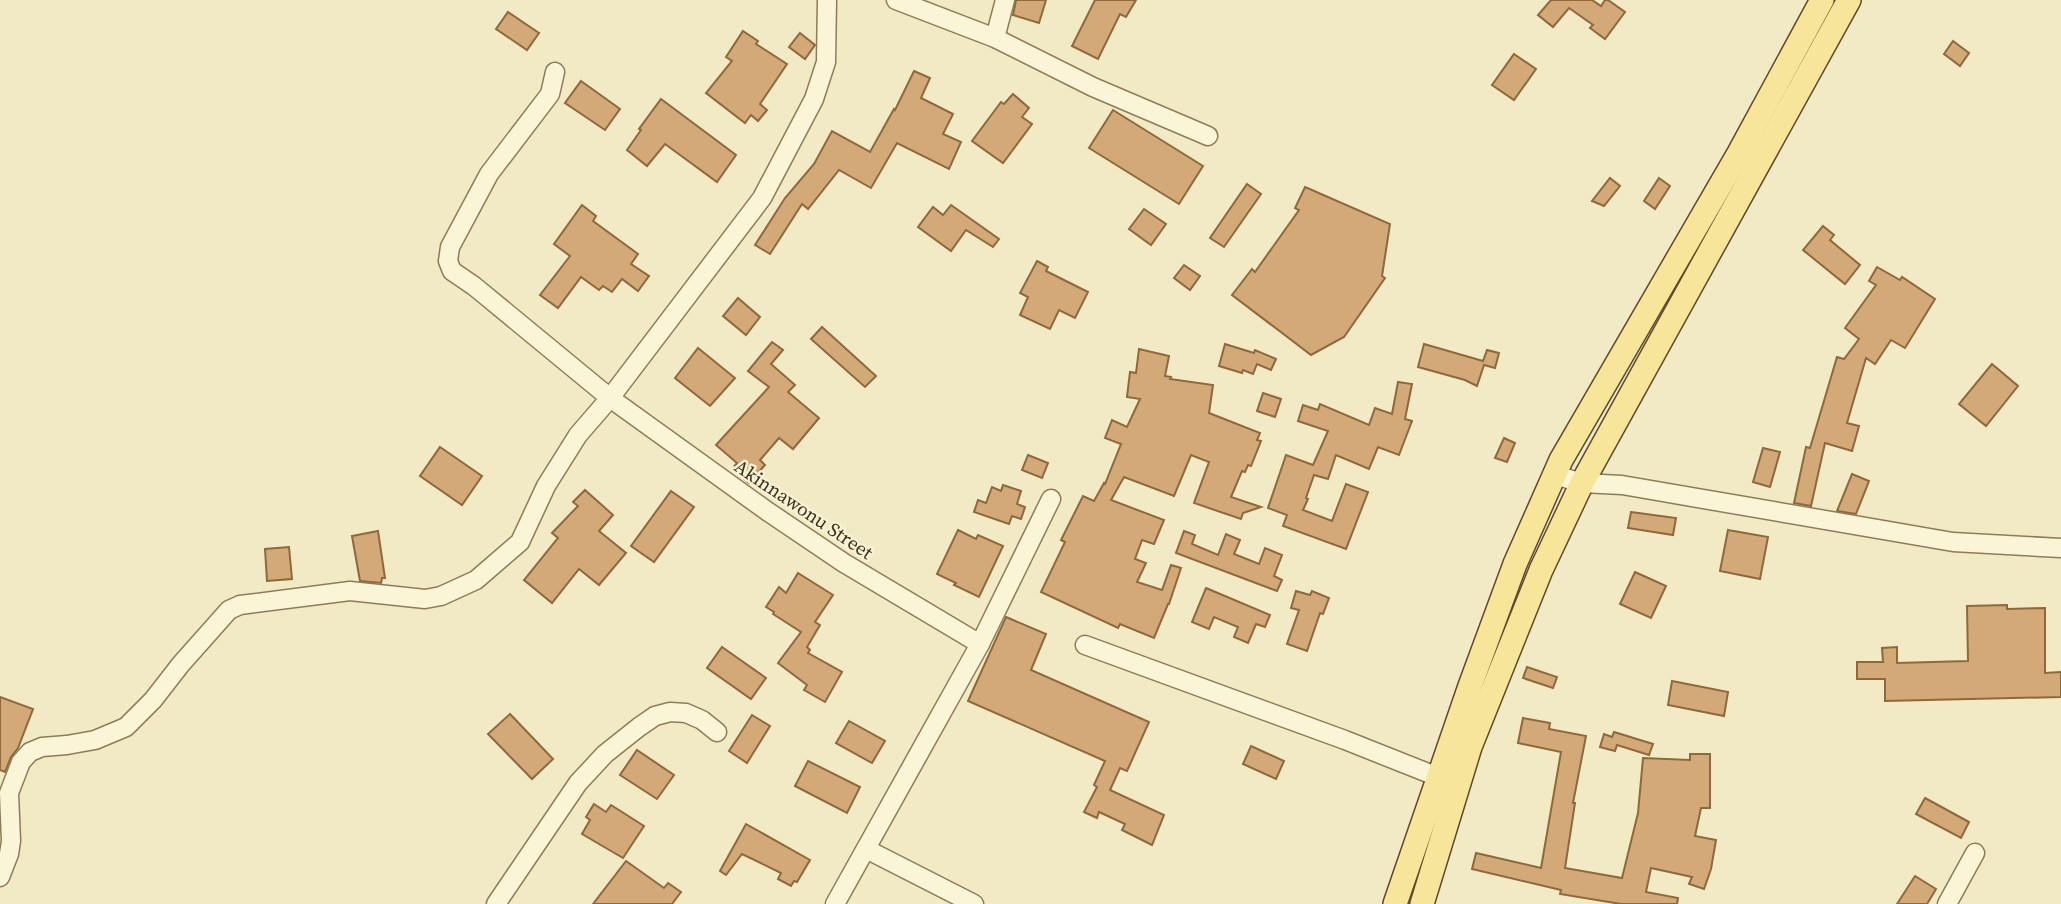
<svg xmlns="http://www.w3.org/2000/svg" width="2061" height="904" viewBox="0 0 2061 904" font-family="'Source Serif 4',serif">
  <style>
    .building { fill: #d3a977; stroke: #8f683c; stroke-width: 2 }
    .lines { fill: none; stroke-linecap: round; stroke-linejoin: round }
    .minor-casing { stroke: #8e7c58; stroke-width: 21 }
    .major-casing { stroke: #5c492d; stroke-width: 26 }
    .minor { stroke: #fbf5d8; stroke-width: 18 }
    .major { stroke: #f7e699; stroke-width: 23 }
    .labels { text-anchor: middle; dominant-baseline: central; stroke-width: 5; stroke-linejoin: round; paint-order: stroke }
    .street-label { font-size: 19px; fill: #3d311e; stroke: #f8f2d4 }
  </style>
  <rect width="100%" height="100%" fill="#f2eac4"/>
  <g class="building">
    <path d="M1016,0H1046L1039,23L1013,15Z"/>
    <path d="M1095,0H1136L1126,17L1120,14L1098,59L1072,46Z"/>
    <path d="M1551,0H1592L1601,6L1605,0H1608L1625,12L1605,39L1590,28L1593,25L1569,8L1553,27L1538,15Z"/>
    <path d="M508,12L539,33L527,50L496,29Z"/>
    <path d="M743,31L758,41L756,44L787,64L760,104L767,110L758,121L751,115L745,123L706,93L732,61L726,57Z"/>
    <path d="M800,33L815,45L805,59L789,47Z"/>
    <path d="M1953,41L1969,53L1960,66L1944,54Z"/>
    <path d="M1514,54L1536,69L1514,100L1492,85Z"/>
    <path d="M914,71L930,78L921,98L953,114L943,134L961,142L949,169L897,143L871,188L839,170L808,209L802,204L770,254L755,245L785,198L814,164L832,131L870,152L894,109L895,110Z"/>
    <path d="M581,81L620,109L605,130L565,103Z"/>
    <path d="M1013,94L1029,108L1022,117L1032,124L1003,163L972,141L1001,102L1004,104Z"/>
    <path d="M661,99L736,155L717,182L665,144L647,166L627,150L641,130L639,129Z"/>
    <path d="M1113,110L1203,166L1179,204L1089,148Z"/>
    <path d="M1610,178L1620,186L1604,206L1592,201Z"/>
    <path d="M1659,178L1670,186L1655,209L1644,201Z"/>
    <path d="M1247,184L1261,194L1224,247L1210,238Z"/>
    <path d="M1305,187L1390,224L1382,276L1385,278L1344,337L1311,355L1232,295L1252,269L1255,272L1299,210L1295,208Z"/>
    <path d="M582,205L596,216L593,221L638,254L631,264L649,276L638,291L622,279L612,292L603,286L599,290L581,277L558,308L540,295L570,256L554,244Z"/>
    <path d="M951,205L999,239L993,247L966,230L951,251L918,227L933,207L943,215Z"/>
    <path d="M1144,209L1166,224L1151,245L1129,229Z"/>
    <path d="M1823,226L1834,235L1830,240L1860,265L1845,284L1803,250Z"/>
    <path d="M1037,261L1048,267L1046,271L1088,292L1075,318L1059,310L1050,329L1020,315L1028,297L1020,293Z"/>
    <path d="M1184,265L1200,276L1190,290L1174,278Z"/>
    <path d="M1877,267L1900,280L1902,277L1935,299L1905,348L1891,340L1875,364L1866,358L1847,423L1859,426L1852,451L1825,443L1811,506L1794,503L1806,447L1810,448L1837,357L1844,359L1859,339L1845,328L1876,285L1869,281Z"/>
    <path d="M738,298L760,317L746,335L723,316Z"/>
    <path d="M822,327L876,376L865,387L811,339Z"/>
    <path d="M772,342L783,350L771,364L795,385L788,392L819,418L793,449L779,438L760,460L765,465L749,483L732,469L737,463L716,445L769,387L748,371Z"/>
    <path d="M1225,344L1254,353L1255,350L1276,359L1271,370L1257,364L1253,374L1243,370L1242,373L1219,366Z"/>
    <path d="M1424,344L1483,361L1487,350L1499,353L1495,368L1484,365L1477,386L1465,380L1418,367Z"/>
    <path d="M698,348L735,378L710,406L675,378Z"/>
    <path d="M1139,349L1169,356L1165,376L1171,377L1170,379L1213,385L1209,413L1260,433L1257,440L1261,441L1251,466L1248,465L1245,472L1242,471L1231,497L1261,507L1243,513L1241,519L1194,503L1209,462L1191,455L1174,496L1124,477L1111,500L1164,520L1154,544L1142,540L1135,559L1146,563L1137,582L1162,590L1171,565L1181,568L1169,604H1168L1154,638L1120,624L1118,628L1041,592L1065,542L1061,540L1083,496L1094,501L1104,483L1105,484L1121,444L1105,438L1112,420L1127,427L1140,399L1127,397L1130,372L1136,373Z"/>
    <path d="M1992,364L2018,386L1986,426L1959,404Z"/>
    <path d="M1398,382L1412,384L1405,419L1412,421L1399,455L1378,447L1369,469L1336,455L1328,479L1314,475L1306,498L1308,499L1303,510L1332,521L1346,484L1368,492L1346,549L1283,526L1287,515L1268,508L1286,455L1313,465L1328,431L1298,421L1303,405L1318,410L1320,404L1369,425L1375,408L1392,414Z"/>
    <path d="M1263,393L1281,399L1275,417L1257,411Z"/>
    <path d="M1504,438L1515,443L1507,462L1495,458Z"/>
    <path d="M440,447L482,476L462,505L420,476Z"/>
    <path d="M1763,448L1780,452L1770,487L1753,482Z"/>
    <path d="M1028,455L1048,463L1042,478L1022,470Z"/>
    <path d="M1852,474L1869,481L1856,514L1837,511Z"/>
    <path d="M1003,485L1021,491L1017,504L1025,507L1021,519L1012,516L1009,524L974,512L978,500L986,503L992,487L1001,491Z"/>
    <path d="M585,490L613,515L599,531L626,553L599,585L579,569L552,603L524,580L558,538L552,533L578,506L573,502Z"/>
    <path d="M671,491L694,507L654,562L631,546Z"/>
    <path d="M1631,512L1676,518L1673,535L1628,528Z"/>
    <path d="M958,530L976,539L978,535L1003,546L979,597L954,585L956,583L937,574Z"/>
    <path d="M1728,530L1768,537L1760,579L1720,571Z"/>
    <path d="M378,531L385,578H382L381,583L360,581L352,536Z"/>
    <path d="M1184,531L1195,535L1192,544L1218,555L1226,534L1240,540L1234,554L1259,564L1265,548L1282,555L1274,576L1282,580L1277,591L1176,553Z"/>
    <path d="M289,547L292,579L267,581L265,549Z"/>
    <path d="M1635,572L1666,586L1651,618L1620,604Z"/>
    <path d="M798,573L833,595L815,622L820,625L807,647L810,650L808,653L842,672L825,702L804,690L807,685L778,663L801,632L773,614L774,612L766,607L779,587L786,593Z"/>
    <path d="M1206,588L1270,615L1265,627L1256,624L1248,643L1234,637L1238,627L1214,617L1209,629L1192,622Z"/>
    <path d="M1296,591L1310,595L1312,591L1329,598L1323,614L1320,613L1307,651L1287,644L1299,610L1291,608Z"/>
    <path d="M2007,605V609L2045,608V673L2061,672V697L1885,701V679H1857V662H1883L1882,648L1897,647V663L1968,661L1967,606Z"/>
    <path d="M1006,617L1046,634L1031,670L1149,722L1127,771L1120,768L1110,790L1164,815L1152,845L1122,830L1125,824L1099,812L1097,818L1084,812L1097,787L1094,785L1105,761L968,701Z"/>
    <path d="M722,647L766,678L751,699L707,668Z"/>
    <path d="M1527,667L1557,677L1553,688L1523,678Z"/>
    <path d="M1672,681L1728,692L1724,716L1668,705Z"/>
    <path d="M0,697L33,709L18,748L11,757L5,772L0,770Z"/>
    <path d="M510,714L553,759L532,779L488,734Z"/>
    <path d="M752,715L770,726L747,763L729,751Z"/>
    <path d="M1523,718L1550,723L1549,729L1586,736L1573,803H1575L1565,868L1622,878L1638,813L1643,758L1690,760V754H1710V808H1701L1695,836L1716,840L1711,869L1704,889L1689,884L1692,877L1651,868L1646,892L1678,898L1677,904H1621L1560,894L1561,890L1472,869L1476,853L1541,868L1561,752L1518,743Z"/>
    <path d="M849,721L885,741L872,763L836,743Z"/>
    <path d="M1614,732L1653,744L1649,755L1617,745L1615,751L1600,747L1604,734L1612,737Z"/>
    <path d="M1251,746L1284,761L1276,779L1243,764Z"/>
    <path d="M637,750L674,775L657,799L620,775Z"/>
    <path d="M808,761L860,787L847,813L795,786Z"/>
    <path d="M1925,798L1969,822L1961,838L1916,814Z"/>
    <path d="M594,804L606,812L611,805L644,826L623,858L582,834L590,820L586,817Z"/>
    <path d="M746,824L810,860L797,882L794,881L791,886L778,879L781,873L742,854L726,875L720,871Z"/>
    <path d="M626,861L664,888L668,883L681,892L672,904H593Z"/>
    <path d="M1915,876L1936,889L1927,904H1897Z"/>
  </g>
  <g class="lines">
    <g class="minor-casing">
      <g id="minor">
        <path d="M896,0L995,38L1093,87L1208,136"/>
        <path d="M995,38L1005,0"/>
        <path d="M555,72L550,94L489,174L450,247L448,261L452,271L474,286L610,398L767,511L844,563L980,644"/>
        <path d="M1555,475L1582,483L1622,485L1953,542L2061,548"/>
        <path d="M1085,645L1345,740L1438,777"/>
        <path d="M866,849L974,904"/>
        <path d="M0,877L9,854L11,841L9,793L21,762L30,752L42,747L67,745L95,740L126,727L153,700L181,664L229,610L240,605L350,591L425,599L441,596L476,580L520,542L546,486L578,435L610,398L762,198L814,99L826,62L827,0"/>
        <path d="M496,904L578,783L605,754L639,727L655,716L670,712L686,713L702,720L717,732"/>
        <path d="M835,904L980,644L1051,499"/>
        <path d="M1947,904L1975,853"/>
      </g>
    </g>
    <g class="major-casing">
      <g id="major">
        <path d="M1395,904L1470,686L1515,564L1561,460L1739,153L1822,0"/>
        <path d="M1422,904L1470,747L1541,570L1582,483L1849,0"/>
      </g>
    </g>
    <use href="#minor" class="minor"/>
    <use href="#major" class="major"/>
  </g>
  <g class="labels">
    <g class="street-label">
      <text transform="translate(804 509) rotate(34)">Akinnawonu Street</text>
    </g>
  </g>
</svg>
